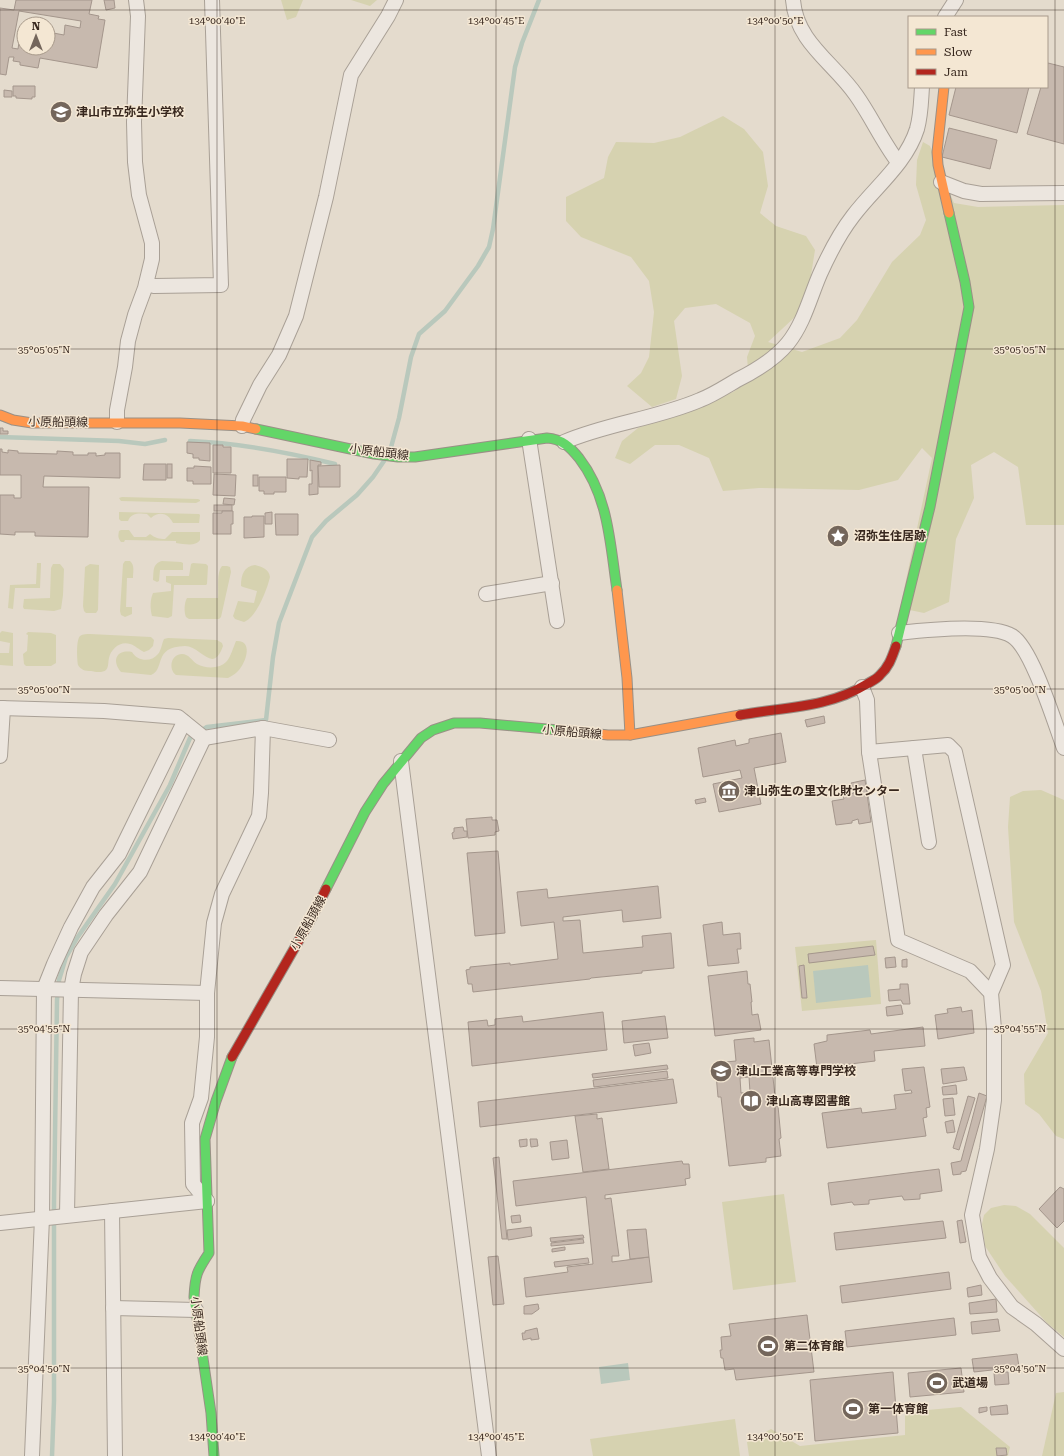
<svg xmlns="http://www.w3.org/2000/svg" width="1064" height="1456" viewBox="0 0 1064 1456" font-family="'Roboto Serif','Noto Sans JP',serif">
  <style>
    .green { fill: #d6d2b0 }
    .water { fill: #b9c8bc }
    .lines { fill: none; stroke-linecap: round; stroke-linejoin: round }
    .stream { stroke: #b9c8bc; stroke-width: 4.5 }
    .building { fill: #c7b9ae; stroke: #a4968c; fill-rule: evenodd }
    .street-casing { stroke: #a9a096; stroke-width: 16 }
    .fast-casing { stroke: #999086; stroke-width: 11 }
    .slow-casing { stroke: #999086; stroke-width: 11 }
    .jam-casing { stroke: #999086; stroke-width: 11 }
    .street { stroke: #ece6df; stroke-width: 14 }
    .fast { stroke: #63d668; stroke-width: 9 }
    .slow { stroke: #ff974d; stroke-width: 9 }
    .jam { stroke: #b3261e; stroke-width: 9 }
    .ticks { fill: none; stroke: #37271e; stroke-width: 1; stroke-opacity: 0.45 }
    .labels { text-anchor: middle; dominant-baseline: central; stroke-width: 3; stroke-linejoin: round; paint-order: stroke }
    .poi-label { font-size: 12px; font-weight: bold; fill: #37271e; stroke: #f4e7d3; text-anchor: start }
    .street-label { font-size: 12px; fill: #37271e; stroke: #f4e7d3 }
    .ticks-label { font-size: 10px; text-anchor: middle; fill: #37271e; stroke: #f4e7d3; stroke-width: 3; stroke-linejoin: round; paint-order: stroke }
  </style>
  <rect width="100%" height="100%" fill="#e4dbcd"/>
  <g class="green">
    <path d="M281,0H303L296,17L287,20Z"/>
    <path d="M351,0H377L370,6Z"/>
    <path d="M723,116L744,129L763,152L768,186L760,213L776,226L806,236L815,250L809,288L796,316L768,342L802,352L840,338L857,320L892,262L920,235L926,220L916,185L917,160L923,142L930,146L954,203L978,207L1064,205V525H1026L1018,467L994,452L971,465L974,498L956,539L949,602L924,613L900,608L932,458L922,448L898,480L859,490L759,488L723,491L709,458L679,445H655L630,464L615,458L622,441L638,428L733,392L749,381L747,357L755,336L750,323L716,304L685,308L674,321L682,376L676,399L652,407L627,386L641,373L649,357L654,312L649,281L631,257L581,237L566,221V197L604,178L608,157L616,142L654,143L680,137Z"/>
    <path d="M122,497L198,499L200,500V501L196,503L121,501L119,498Z"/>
    <path d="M119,512L199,514L200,515L199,523H173C168,513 159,511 151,518L147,514C139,513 131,513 128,521H121L119,519Z"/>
    <path d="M121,530H129L134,537H146L150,534C155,538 159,539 165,539L172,532H200V540C195,547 184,544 176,543V541L125,540L124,542H121C118,538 118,536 119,531Z"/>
    <path d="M125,561H130C135,565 133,572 133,578H127L126,607H132V614L125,617L121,615L120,611L123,564Z"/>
    <path d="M162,561L181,562L183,563V570H160L159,581L157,582L153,580C154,571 152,564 162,561Z"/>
    <path d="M37,563H41V565L40,588H15L13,609L8,608L10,585L36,584Z"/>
    <path d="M193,563L206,564L208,566L207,584L206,585H174L172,616L168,618L152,616C150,608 150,600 153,593L171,591V584L166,582V576H189L191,564Z"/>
    <path d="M53,564H60L64,569L63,595L61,609L54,611L24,609L23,607L24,599L50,598L51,568Z"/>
    <path d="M90,564L99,565V566L98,610L96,613H86L84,611L83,606L85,567Z"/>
    <path d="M255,565C262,567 269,569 270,577C267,590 256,618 244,622L235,619L233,616L238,601L254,603L257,591L243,587L241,586C241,575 244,566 255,565Z"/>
    <path d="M222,566H227L230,567L231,572L221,617L219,619H189L186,617C184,612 184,603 187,598H218C219,589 216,573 222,566Z"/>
    <path d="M2,631L13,633V666L0,665V653H9L10,643L0,641V633Z"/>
    <path d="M28,632L51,633L56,635V663L51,666H26L24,664L23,654L27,651L28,635L26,634Z"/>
    <path d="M90,634L151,637L154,640L153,646L149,650L144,652C139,650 135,645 130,644C120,641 111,649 109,658C108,661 109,667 106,670C103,673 95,672 91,671C85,671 81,670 78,665C77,659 76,640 80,636C83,634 87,634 90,634Z"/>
    <path d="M168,638L217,640L222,643L223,646C213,675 201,646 185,646C152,647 166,669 151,675L121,672C111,660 117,649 132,652C137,661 151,663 158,654C161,651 162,643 164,639Z"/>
    <path d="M236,641C255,640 245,666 236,673C234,675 231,676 228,678L176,675C168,669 171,654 182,654C189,654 192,661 197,664C206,669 220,669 227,661C231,656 233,648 236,641Z"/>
    <path d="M1041,790L1064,800V1139L1056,1136L1039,1114L1025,1104L1024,1074L1048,1033L1041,991L1014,922L1008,827L1010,797L1023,791Z"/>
    <path d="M876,940L881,1004L802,1011L795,947Z"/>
    <path d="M784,1194L796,1282L733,1290L722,1202Z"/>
    <path d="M1004,1205L1016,1206L1030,1214L1064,1248V1337L1047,1323L1005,1276L985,1246L982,1224L984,1215L991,1208Z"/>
    <path d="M1064,1392V1456H1042L1056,1393Z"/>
    <path d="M961,1407L1010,1447L1008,1456H749L747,1442L771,1429L800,1446L905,1435V1412Z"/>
    <path d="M735,1419L740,1456H593L590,1439Z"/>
  </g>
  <g class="water">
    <path d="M868,965L871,997L816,1003L813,971Z"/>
    <path d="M628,1363L630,1380L601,1384L599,1367Z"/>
  </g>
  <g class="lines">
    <g class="stream">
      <path d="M0,437L119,441L145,444L165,440"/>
      <path d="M190,441C239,443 287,452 335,464"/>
      <path d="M390,451L399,418L411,357L419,334L445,311L478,266L489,247L493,229L515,67L522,43L539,0"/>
      <path d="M52,1456L54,1401V1203L57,1000L59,980L66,957L77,938L115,884L170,785L190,738L207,727L266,720L273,657L279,623L312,537L326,521L357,495L373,477L384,461"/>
    </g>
  </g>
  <g class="building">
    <path d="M16,0H92L89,14L99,16L98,19L105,20L97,68L40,58L38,68L20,65V62L13,61L14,57H9L6,75L0,74V8L14,10ZM19,11L81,21L80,28L65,25L64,35L48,32V48H24V33L23,37L20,36L18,49L12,48Z"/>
    <path d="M104,0H114L115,8L106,10Z"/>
    <path d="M1048,63L1064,67V144L1027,134L1041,87H1047V67Z"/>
    <path d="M13,86H35V97H32V99L16,98V96H13Z"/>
    <path d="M956,87H1029L1017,133L949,115Z"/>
    <path d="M4,90L12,91V97H4Z"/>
    <path d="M949,128L997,140L990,169L942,157Z"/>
    <path d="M0,428H3V431H8V434H0Z"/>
    <path d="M187,442L210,443V461L199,460V458H193V454L187,453Z"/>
    <path d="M213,445H223V447H231V473H213Z"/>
    <path d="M0,449H2V452L8,453V450L18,451V453L57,454V451L73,452V455H88V453H96V456L105,455V453H120V478L44,476L43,487H89L88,537L35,536V532H15V535L0,534V495H14V498H21V475H0Z"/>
    <path d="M287,459H308L307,477H299V479L287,478Z"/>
    <path d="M310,460L321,462V465H318V494L309,495V484H312V470L310,471Z"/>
    <path d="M144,464H166V480H143Z"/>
    <rect x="167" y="464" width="5" height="14"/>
    <path d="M340,465V487H319L318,466Z"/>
    <path d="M194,466L211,467V484H193V481H187V468H194Z"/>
    <path d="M214,474L236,475L235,496L213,495Z"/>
    <rect x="253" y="475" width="5" height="11"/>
    <path d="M259,477H286V492H274V494H264V491H259Z"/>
    <path d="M224,498L235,499L234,505L223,504Z"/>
    <rect x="214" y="505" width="18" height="6"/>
    <path d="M222,511H233V524H231V534H213V513H222Z"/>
    <path d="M272,512V524H265V513Z"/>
    <path d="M275,514H298V535H276Z"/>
    <path d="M252,516H264V537L244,538V517H252Z"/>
    <path d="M824,716L825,723L807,727L805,720Z"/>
    <path d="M781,733L786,762L754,768L761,804L719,812L713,784L742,778L740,770L703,777L698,748L735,740L736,746L749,743V739Z"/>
    <path d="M865,780L871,822L859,824L858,819L852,821V823L836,825L832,801L844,799L843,795L854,793L851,783Z"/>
    <path d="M705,798L706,802L696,804L695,800Z"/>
    <path d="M492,817V820H497L499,831L495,832V835L468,838L466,819Z"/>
    <path d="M463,827L464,831H467V837L453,839L452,833L454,832V828Z"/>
    <path d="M498,851L505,933L475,936L467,853Z"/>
    <path d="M658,886L661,918L623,922L622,910L563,917V921L580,920L583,953L643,947L642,936L671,933L674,968L642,971V973L591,978L590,979L473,992L472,984H468L466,970L470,969V967L510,963V965L558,959L554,922L521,926L517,892L547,889L548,898Z"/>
    <path d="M722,922L723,935L740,933L741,949H737L739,963L708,966L703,925Z"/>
    <path d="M873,946L875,955L809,963L808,954Z"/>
    <path d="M895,957L896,967L886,968L885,958Z"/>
    <path d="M907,959V967H902V960Z"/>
    <path d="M804,965L807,998H802L799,966Z"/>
    <path d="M747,971L748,984H750L752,1002H751L752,1015L758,1014L761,1030L715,1036L708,976Z"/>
    <path d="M900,984H908L910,1004H903L901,1000L889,1001L888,990L900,989Z"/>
    <path d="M901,1005L903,1014L887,1016L886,1007Z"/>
    <path d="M961,1007L962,1012L972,1010L974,1033L938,1039L935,1015L948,1013L947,1009Z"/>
    <path d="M603,1012L607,1050L472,1066L468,1022L487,1020L488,1026L495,1025V1019L522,1016L523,1022Z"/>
    <path d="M665,1016L668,1038L624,1043L622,1021Z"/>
    <path d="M923,1027L925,1046L874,1051L875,1061L817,1068L814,1044L827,1041V1035L870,1030L871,1034Z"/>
    <path d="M754,1038V1042L769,1040L776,1106H778L781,1138L779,1139L781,1156L766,1158V1162L729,1166L721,1097H718L715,1063L736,1061L734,1040ZM749,1077L750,1092L741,1093L740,1078Z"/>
    <path d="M649,1043L651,1053L635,1056L633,1045Z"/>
    <path d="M667,1065L668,1069L593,1078L592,1074Z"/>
    <path d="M924,1067L930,1107L926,1108L927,1117L923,1118L926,1136L827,1148L822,1113L861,1108L862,1113L896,1109L894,1095L912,1093L911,1090L905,1091L902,1069Z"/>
    <path d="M964,1067L967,1080L943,1084L941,1069Z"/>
    <path d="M667,1071L668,1078L594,1087L593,1080Z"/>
    <path d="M673,1079L677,1103L480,1127L478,1102Z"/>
    <path d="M956,1085L957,1094L943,1095L942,1087Z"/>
    <path d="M979,1093L987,1096L966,1171L961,1172V1174L953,1175L951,1163L961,1161Z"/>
    <path d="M968,1096L975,1098L959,1150L953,1148Z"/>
    <path d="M953,1098L955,1115L945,1116L943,1099Z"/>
    <path d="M597,1114V1119L602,1118L609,1169L583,1172L575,1116Z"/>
    <path d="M953,1120L955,1132L947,1133L945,1122Z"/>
    <path d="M527,1139V1146L520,1147L519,1140Z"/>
    <path d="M530,1139H537L538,1146L531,1147Z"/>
    <path d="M567,1140L569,1158L552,1160L550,1142Z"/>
    <path d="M499,1157L507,1239H502L493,1158Z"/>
    <path d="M682,1161L683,1164H689L690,1178L685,1179L686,1185L605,1195V1199L611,1198L619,1256H612V1262L649,1257L652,1282L526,1297L524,1278L568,1272L567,1267L593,1264L586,1197L516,1206L513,1181Z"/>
    <path d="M939,1169L942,1191L920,1194V1199L904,1200L902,1196L869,1200V1204L854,1205L852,1202L831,1205L828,1183Z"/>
    <path d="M1060,1187L1064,1189V1221L1057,1228L1039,1209Z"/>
    <path d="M520,1215L521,1222L512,1223L511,1216Z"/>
    <path d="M962,1220L966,1242L960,1243L957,1221Z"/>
    <path d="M943,1221L946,1238L836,1250L834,1233Z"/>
    <path d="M531,1227L532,1236L508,1240L507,1230Z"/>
    <path d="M646,1229L649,1257L630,1259L627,1230Z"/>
    <path d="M583,1235L584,1238L551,1242L550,1238Z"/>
    <path d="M583,1239L584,1243L551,1246V1243Z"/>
    <path d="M565,1247V1250L552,1252V1249Z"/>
    <path d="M498,1256L504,1304L493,1305L488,1257Z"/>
    <path d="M588,1258L589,1263L555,1267L554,1262Z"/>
    <path d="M949,1272L951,1289L842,1303L840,1286Z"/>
    <path d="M981,1285L982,1295L968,1297L967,1288Z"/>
    <path d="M996,1299L997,1312L970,1314L969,1303Z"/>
    <path d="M538,1304L539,1309L532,1314H524V1306Z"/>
    <path d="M807,1315L814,1372L736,1380L734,1369L725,1370L723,1358H721L720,1350H722L721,1337L731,1336L729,1324Z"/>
    <path d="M954,1318L956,1335L847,1347L845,1331Z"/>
    <path d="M998,1319L1000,1331L972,1334L971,1322Z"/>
    <path d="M537,1328L539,1339L531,1340V1338L523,1340L522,1333H525V1331Z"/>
    <path d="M1017,1354L1019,1367L974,1372L972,1359Z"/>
    <path d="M961,1368L964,1392L910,1397L908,1373Z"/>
    <path d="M893,1372L898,1433L815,1441L810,1380Z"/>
    <path d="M1008,1372L1009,1384L995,1385L994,1373Z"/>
    <path d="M1007,1405L1008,1414L991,1415L990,1407Z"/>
    <path d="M987,1407V1411L979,1413V1408Z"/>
    <path d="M996,1448H1006L1007,1455L997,1456Z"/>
  </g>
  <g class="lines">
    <g class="street-casing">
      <g id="street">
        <path d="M793,0C796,42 834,63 856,95C871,116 882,141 898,162"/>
        <path d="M945,17L956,0"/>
        <path d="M941,182L964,191L981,194L1064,193"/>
        <path d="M146,284L154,286L221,285L212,0"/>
        <path d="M117,422V410L125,367L128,341L135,315L145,288L152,259V243L139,195L135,162L134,122L138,16L136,0"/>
        <path d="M242,426L243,420L260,385L279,355L296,316L326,197L351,75L388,16L396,0"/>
        <path d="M529,439L557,621"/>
        <path d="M564,442C608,423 656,419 700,400C713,395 725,387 737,380C755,371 775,359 788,343C804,323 810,297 820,274C829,254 839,234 853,216C874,188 906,164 917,129C921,115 921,101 922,87"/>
        <path d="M486,594L552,583"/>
        <path d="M899,633C925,630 990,623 1012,636C1032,648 1055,724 1064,748"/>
        <path d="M862,687L867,700L869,752L898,940L970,971L991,993L994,1029V1100L987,1149L972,1215L979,1257L990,1278L1012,1307L1036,1324L1064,1349"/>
        <path d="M0,708L104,711L178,717L204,738L263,728L261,793L259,816L222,894L214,923L207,993V1037L201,1098L192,1123L193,1184L207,1201"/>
        <path d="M263,728L329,740"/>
        <path d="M914,748L929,842"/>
        <path d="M869,752L948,745L955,752L1003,965L991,993"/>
        <path d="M0,756L3,708"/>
        <path d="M401,761L489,1456"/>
        <path d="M0,988L207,993"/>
        <path d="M112,1211L115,1456"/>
        <path d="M67,1215L71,990L74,974L81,952L106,915L140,872L204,738"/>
        <path d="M0,1223L207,1201"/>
        <path d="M113,1308L196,1310"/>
        <path d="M32,1456L42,1218L44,989L54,964L71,927L93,887L119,854L184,722"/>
      </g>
    </g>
    <g class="fast-casing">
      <g id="fast">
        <path d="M256,429L374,454L398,457H415L547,438C562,439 570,447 579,458C609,497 610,544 617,590"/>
        <path d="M896,646L930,507L969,307L965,282L949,213"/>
        <path d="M326,889L365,812L383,784L421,738L433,730L454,723H480L581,732"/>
        <path d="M214,1456L211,1413L194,1297C195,1275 197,1271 209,1253L205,1139L216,1101L232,1057"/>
      </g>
    </g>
    <g class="slow-casing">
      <g id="slow">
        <path d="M944,87L937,152L938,165L949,213"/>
        <path d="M0,415L13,420L32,423H180L242,426L256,429"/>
        <path d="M617,590L627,678L630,735"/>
        <path d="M581,732L608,735H630L740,715"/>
      </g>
    </g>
    <g class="jam-casing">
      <g id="jam">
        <path d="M740,715C784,707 828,708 867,684C872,681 877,679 880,675C889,667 892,657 896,646"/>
        <path d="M232,1057L310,921L326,889"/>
      </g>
    </g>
    <use href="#street" class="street"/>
    <use href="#fast" class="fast"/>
    <use href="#slow" class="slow"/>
    <use href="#jam" class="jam"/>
  </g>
  <path class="ticks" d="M217,0V1456M496,0V1456M775,0V1456M1055,0V1456M0,10H1064M0,349H1064M0,689H1064M0,1029H1064M0,1368H1064"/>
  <defs>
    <g id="school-disc" transform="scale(1.15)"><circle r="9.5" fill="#74665b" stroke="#f4e7d3"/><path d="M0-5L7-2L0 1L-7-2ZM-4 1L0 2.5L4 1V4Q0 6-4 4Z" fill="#fff"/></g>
    <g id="sight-disc" transform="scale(1.15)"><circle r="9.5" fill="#74665b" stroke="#f4e7d3"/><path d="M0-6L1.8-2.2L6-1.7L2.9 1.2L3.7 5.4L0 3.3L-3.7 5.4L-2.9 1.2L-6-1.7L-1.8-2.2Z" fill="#fff"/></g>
    <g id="museum-disc" transform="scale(1.15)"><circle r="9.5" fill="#74665b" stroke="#f4e7d3"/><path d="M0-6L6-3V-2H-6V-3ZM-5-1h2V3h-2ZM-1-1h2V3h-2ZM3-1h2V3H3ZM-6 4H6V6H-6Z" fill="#fff"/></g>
    <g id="university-disc" transform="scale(1.15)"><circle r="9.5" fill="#74665b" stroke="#f4e7d3"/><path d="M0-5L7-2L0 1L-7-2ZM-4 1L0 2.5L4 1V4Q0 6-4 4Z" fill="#fff"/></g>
    <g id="library-disc" transform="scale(1.15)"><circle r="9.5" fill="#74665b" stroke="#f4e7d3"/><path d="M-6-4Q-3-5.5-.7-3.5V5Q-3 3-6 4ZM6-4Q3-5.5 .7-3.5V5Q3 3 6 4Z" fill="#fff"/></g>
    <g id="stadium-disc" transform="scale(1.15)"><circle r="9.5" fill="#74665b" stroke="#f4e7d3"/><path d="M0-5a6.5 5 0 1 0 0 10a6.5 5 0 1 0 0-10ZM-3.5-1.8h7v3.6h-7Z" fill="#fff"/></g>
  </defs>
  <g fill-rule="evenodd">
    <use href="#school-disc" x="61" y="112"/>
    <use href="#sight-disc" x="838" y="536"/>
    <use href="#museum-disc" x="729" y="791"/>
    <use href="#university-disc" x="721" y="1071"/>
    <use href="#library-disc" x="751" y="1101"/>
    <use href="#stadium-disc" x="768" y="1346"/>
    <use href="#stadium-disc" x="937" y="1383"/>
    <use href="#stadium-disc" x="853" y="1409"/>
  </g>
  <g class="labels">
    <g class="poi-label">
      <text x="76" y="112">津山市立弥生小学校</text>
      <text x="854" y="536">沼弥生住居跡</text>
      <text x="744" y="791">津山弥生の里文化財センター</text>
      <text x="736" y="1071">津山工業高等専門学校</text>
      <text x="766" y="1101">津山高専図書館</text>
      <text x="784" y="1346">第二体育館</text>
      <text x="952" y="1383">武道場</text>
      <text x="868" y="1409">第一体育館</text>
    </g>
    <g class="street-label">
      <text transform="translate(58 422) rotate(1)">小原船頭線</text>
      <text transform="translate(379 452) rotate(7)">小原船頭線</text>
      <text transform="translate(572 732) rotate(5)">小原船頭線</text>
      <text transform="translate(308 923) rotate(-61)">小原船頭線</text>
      <text transform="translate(199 1326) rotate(83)">小原船頭線</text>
    </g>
  </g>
  <g class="ticks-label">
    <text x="217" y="24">134°00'40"E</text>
    <text x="496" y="24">134°00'45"E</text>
    <text x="775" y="24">134°00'50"E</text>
    <text x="44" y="353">35°05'05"N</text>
    <text x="1020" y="353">35°05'05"N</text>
    <text x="44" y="693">35°05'00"N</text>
    <text x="1020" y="693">35°05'00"N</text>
    <text x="44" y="1032">35°04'55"N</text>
    <text x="1020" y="1032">35°04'55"N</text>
    <text x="44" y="1372">35°04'50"N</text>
    <text x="1020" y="1372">35°04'50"N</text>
    <text x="217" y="1440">134°00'40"E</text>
    <text x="496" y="1440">134°00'45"E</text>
    <text x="775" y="1440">134°00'50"E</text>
  </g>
  <rect x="908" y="16" width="140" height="72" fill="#f4e7d3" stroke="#a89a8b"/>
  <rect x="916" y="29" width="20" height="6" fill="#63d668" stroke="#a89a8b"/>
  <text x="944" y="36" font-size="12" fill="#37271e">Fast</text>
  <rect x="916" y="49" width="20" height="6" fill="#ff974d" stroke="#a89a8b"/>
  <text x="944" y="56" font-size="12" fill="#37271e">Slow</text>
  <rect x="916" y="69" width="20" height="6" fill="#b3261e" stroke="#a89a8b"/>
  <text x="944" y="76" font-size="12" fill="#37271e">Jam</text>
  <g transform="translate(36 36)"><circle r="19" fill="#f4e7d3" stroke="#a89a8b"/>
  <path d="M0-3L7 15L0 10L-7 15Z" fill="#74665b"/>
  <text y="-6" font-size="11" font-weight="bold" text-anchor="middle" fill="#37271e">N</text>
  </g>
</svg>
